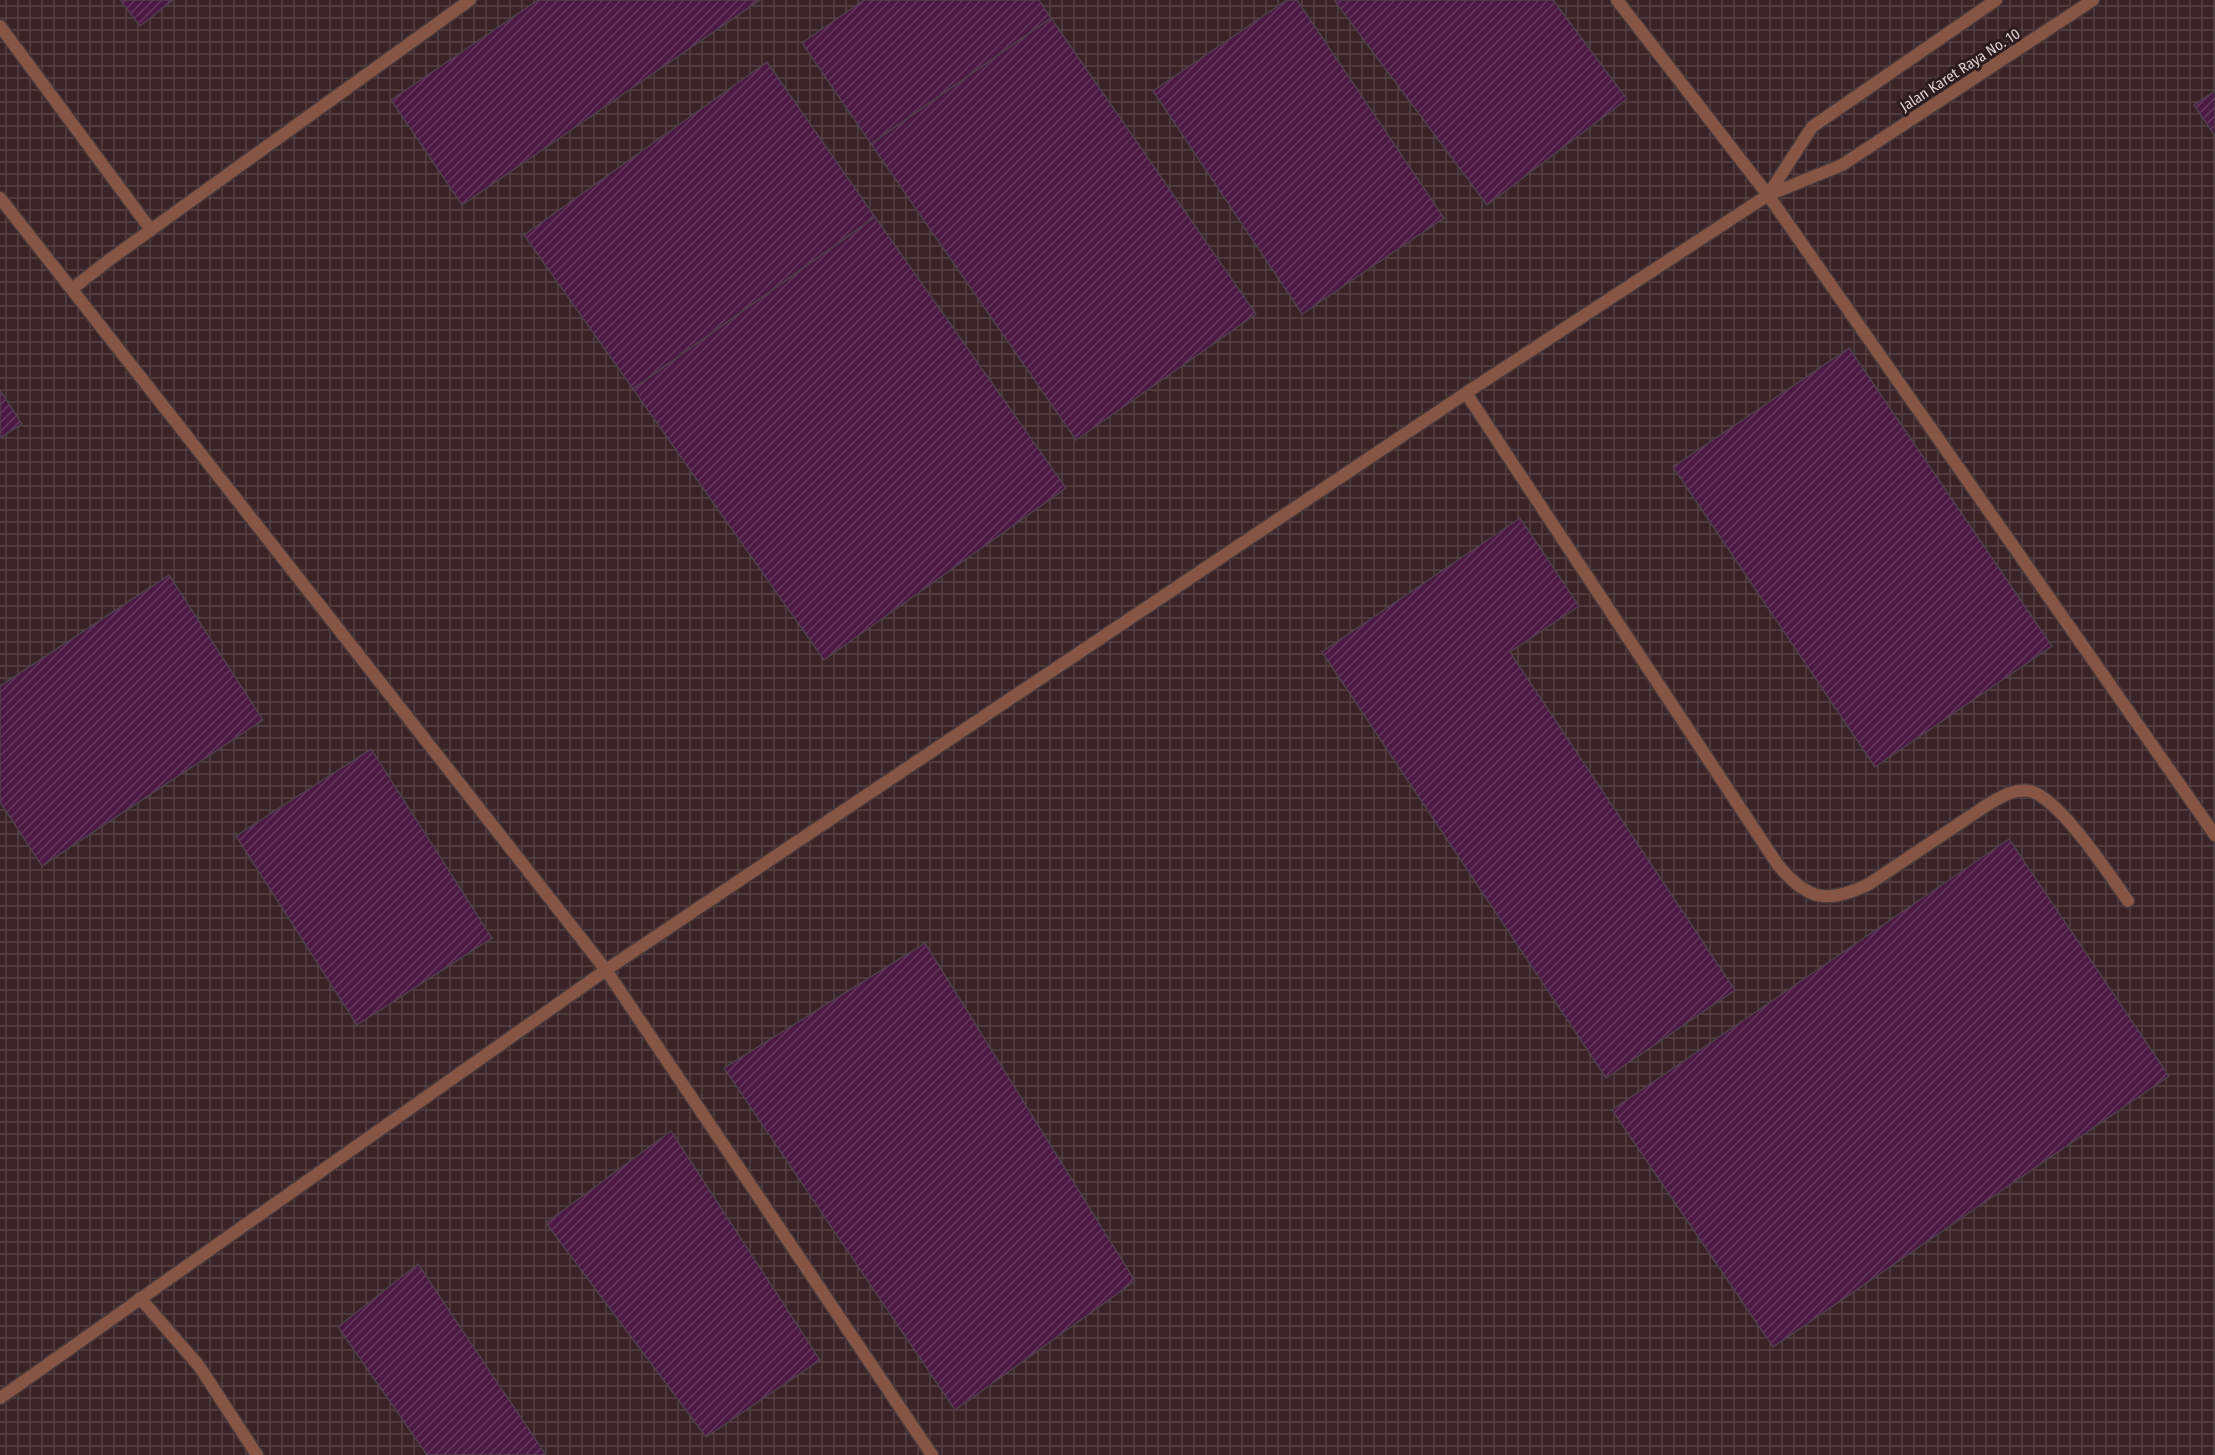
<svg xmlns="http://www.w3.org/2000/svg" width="2215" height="1455" viewBox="0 0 2215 1455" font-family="'Fira Sans Condensed',sans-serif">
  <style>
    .industrial { fill: url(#industrial-grid) }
    .building { fill: url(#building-hatch); stroke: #4e404b; stroke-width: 1.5 }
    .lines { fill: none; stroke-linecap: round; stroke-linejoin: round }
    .lane-casing { stroke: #48393c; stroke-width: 15 }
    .street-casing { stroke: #48393c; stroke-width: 15 }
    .lane { stroke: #865544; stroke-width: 12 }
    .street { stroke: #865544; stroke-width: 12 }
    .labels { text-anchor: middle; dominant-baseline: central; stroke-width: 6; stroke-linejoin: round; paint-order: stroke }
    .street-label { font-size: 15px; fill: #dcd1d2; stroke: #2c1c1f }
  </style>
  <defs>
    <pattern id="industrial-grid" width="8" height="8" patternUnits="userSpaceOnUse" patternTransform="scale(1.5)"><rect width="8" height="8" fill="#392326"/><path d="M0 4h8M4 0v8" fill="none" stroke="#554245"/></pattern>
    <pattern id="building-hatch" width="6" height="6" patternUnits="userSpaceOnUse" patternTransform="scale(1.5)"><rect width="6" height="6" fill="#4c1944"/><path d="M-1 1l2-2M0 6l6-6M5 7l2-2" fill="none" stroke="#65395e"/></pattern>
  </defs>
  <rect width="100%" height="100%" fill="#2c1c1f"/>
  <rect class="industrial" x="0" y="0" width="2215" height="1455"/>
  <g class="building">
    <path d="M120,0H173L140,26Z"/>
    <path d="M538,0H760L462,205L391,100Z"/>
    <path d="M864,0H1039L1051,18L871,144L802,43Z"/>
    <path d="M1287,0H1297L1444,218L1302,314L1153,91Z"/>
    <path d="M1334,0H1553L1627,99L1487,205Z"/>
    <path d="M1051,18L1256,314L1076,440L871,144Z"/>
    <path d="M767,62L875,217L633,389L524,235Z"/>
    <path d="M2215,91V136L2194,105Z"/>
    <path d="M875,217L1066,488L824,660L633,389Z"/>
    <path d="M1849,348L2052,646L1875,767L1673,467Z"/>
    <path d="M0,390L22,424L0,438Z"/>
    <path d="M1520,518L1579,606L1510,652L1735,990L1606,1078L1322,652Z"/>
    <path d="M169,575L263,720L42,866L0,802V686Z"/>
    <path d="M371,749L492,938L357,1025L236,836Z"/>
    <path d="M2009,839L2169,1076L1773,1347L1612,1110Z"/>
    <path d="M925,943L1135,1281L955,1410L724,1068Z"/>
    <path d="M671,1131L820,1360L706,1437L546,1223Z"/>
    <path d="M418,1264L546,1455H427L338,1327Z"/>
  </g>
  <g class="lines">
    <g class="lane-casing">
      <g id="lane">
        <path d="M1617,0L1768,195L2215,835"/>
        <path d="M0,26L151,230"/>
        <path d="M72,289L109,260L470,0"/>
        <path d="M1466,393L1778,865C1808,901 1828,904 1869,884L1987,805C2001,797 2014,788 2030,791C2060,799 2109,874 2128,901"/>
        <path d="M606,970L932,1455"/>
        <path d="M140,1298L199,1366L257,1455"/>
      </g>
    </g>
    <g class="street-casing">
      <g id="street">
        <path d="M1768,195L1812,127L1996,0"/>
        <path d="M0,198L606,970"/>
        <path d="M0,1398L606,970L1466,393L1768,195L1842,165L2093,0"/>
      </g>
    </g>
    <use href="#lane" class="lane"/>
    <use href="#street" class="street"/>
  </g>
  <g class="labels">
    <g class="street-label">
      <text transform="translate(1960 70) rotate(-33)">Jalan Karet Raya No. 10</text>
    </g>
  </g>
</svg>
